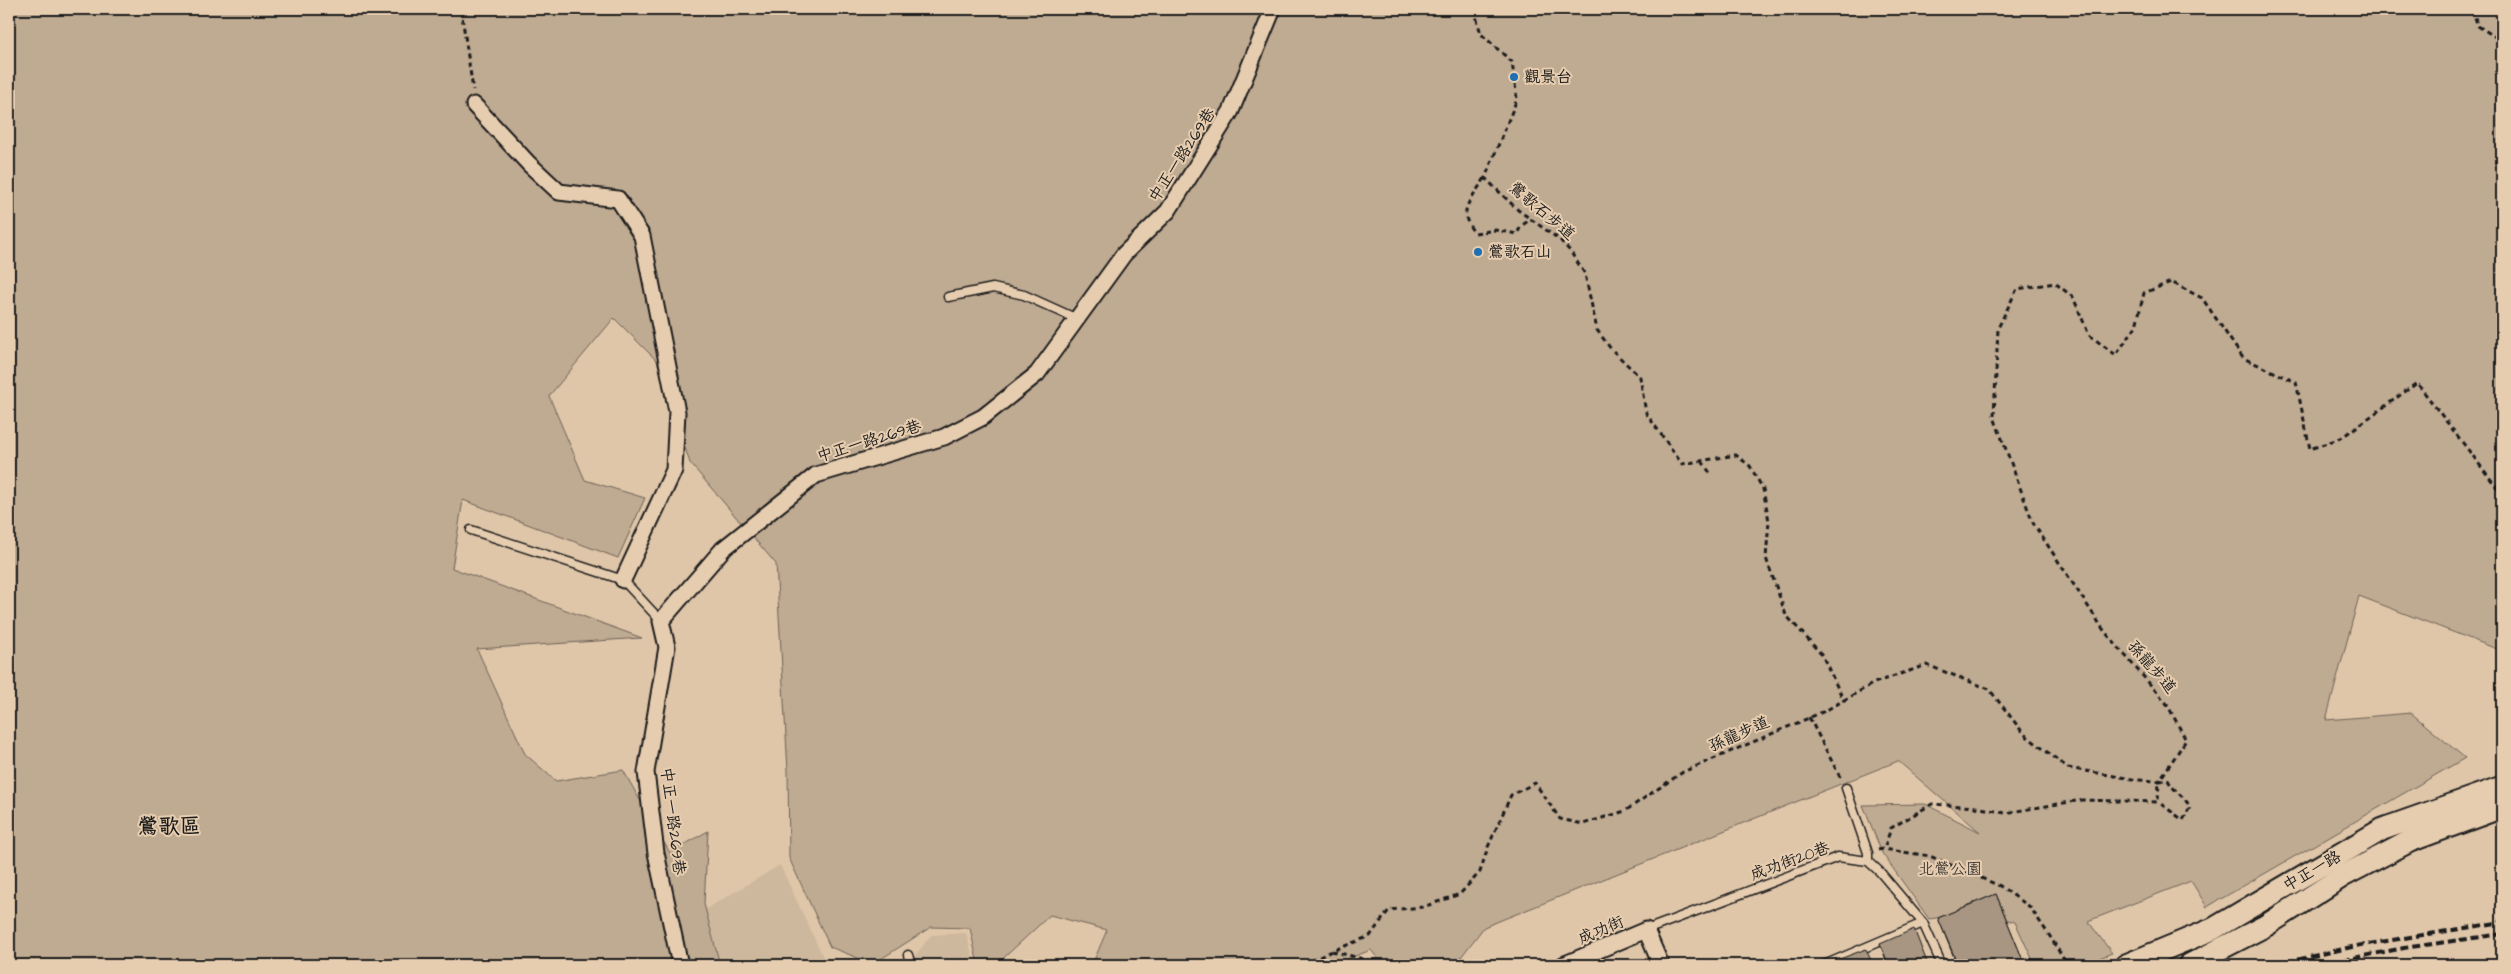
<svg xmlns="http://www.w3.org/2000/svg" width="2511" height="974" viewBox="0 0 2511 974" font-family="'Architects Daughter','LXGW WenKai TC',sans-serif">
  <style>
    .built { fill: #ceb89d }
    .green { fill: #bfaa92; stroke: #6e6357 }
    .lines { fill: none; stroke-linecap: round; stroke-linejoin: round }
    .lane-casing { stroke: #1c1c1c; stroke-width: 11 }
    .street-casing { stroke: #1c1c1c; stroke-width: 19 }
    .secondary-casing { stroke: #1c1c1c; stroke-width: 25 }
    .path { stroke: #1c1c1c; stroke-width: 3; stroke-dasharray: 5 4; stroke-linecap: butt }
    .lane { stroke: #e7cdaf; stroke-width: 8 }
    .street { stroke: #e7cdaf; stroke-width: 15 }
    .secondary { stroke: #e7cdaf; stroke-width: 21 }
    .rail { stroke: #1c1c1c; stroke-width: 4; stroke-dasharray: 8 4; stroke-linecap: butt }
    .wall { fill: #908170; stroke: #1c1c1c }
    .building { fill: #a89682; stroke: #1c1c1c }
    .poi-dot { fill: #1f6fb2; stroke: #e7cdaf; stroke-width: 2 }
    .labels { text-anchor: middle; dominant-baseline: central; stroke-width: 4; stroke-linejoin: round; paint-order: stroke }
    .poi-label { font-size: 16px; fill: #1c1c1c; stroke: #e7cdaf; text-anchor: start }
    .street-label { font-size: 16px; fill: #1c1c1c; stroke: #e7cdaf }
    .park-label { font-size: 16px; fill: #45403a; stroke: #e7cdaf }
    .district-label { font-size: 21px; font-weight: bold; fill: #1c1c1c; stroke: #e7cdaf }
  </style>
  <rect width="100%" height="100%" fill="#dfc6a9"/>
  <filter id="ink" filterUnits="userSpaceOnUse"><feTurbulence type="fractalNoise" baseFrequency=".02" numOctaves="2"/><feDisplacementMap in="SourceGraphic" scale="10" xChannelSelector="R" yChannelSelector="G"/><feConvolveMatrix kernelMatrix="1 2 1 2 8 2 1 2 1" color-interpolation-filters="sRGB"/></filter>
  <g filter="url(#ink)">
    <g class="built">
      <path d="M780,865L827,965H707L694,916Z"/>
      <path d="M966,933L975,965H908L931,935Z"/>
    </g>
    <path class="green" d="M9,9H2502V651L2359,596L2326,720L2411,713L2465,758L2207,907L2191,881L2088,921L2112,953L2082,965H2035L2015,922L1979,912L1929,919L1882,853L1863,805L1925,804L1980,832L1898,761L1484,927L1455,965H1383L1371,950L1332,965H1092L1107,930L1050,915L996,965H978L970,928L931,927L873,964L830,947L789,858L788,771L776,564L690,463L657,361L614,318L549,396L585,480L645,498L618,558L463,500L452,568L642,638L477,649L525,754L556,781L623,770L670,853L708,831L704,904L720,965H9Z"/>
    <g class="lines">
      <g class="lane-casing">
        <g id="lane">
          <path d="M948,297L993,288L1024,295L1077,319"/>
          <path d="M471,530L623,580L661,621"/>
          <path d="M1846,788L1868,853V861"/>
          <path d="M1646,930L1838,857L1868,861L1880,872L1923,923L1942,965"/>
          <path d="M908,955L911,965"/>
          <path d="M1824,965L1923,923"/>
        </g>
      </g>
      <g class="street-casing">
        <g id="street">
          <path d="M474,105L529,164L559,192L618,199L642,236L677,412L674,470L623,580"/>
          <path d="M680,965L656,853L646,772L667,647L661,621L723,549L816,475L944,437L983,417L1037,374L1124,254L1168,211L1231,111L1273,9"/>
          <path d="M1563,965L1646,930L1661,965"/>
        </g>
      </g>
      <g class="secondary-casing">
        <g id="secondary">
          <path d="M2126,965L2213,929L2383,829L2502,787"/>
          <path d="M2189,965L2265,926L2343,876L2410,841L2502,807"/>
        </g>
      </g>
      <g class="path">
        <path d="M461,9L473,90"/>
        <path d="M1474,9L1481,34L1512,62L1517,99L1485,178L1518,210L1560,240L1570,251L1585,274L1597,330L1611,349L1640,377L1646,413L1682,464L1736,455L1750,466L1763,489L1769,521L1766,558L1786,615L1822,655L1844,701"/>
        <path d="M2472,9L2478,26L2502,41"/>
        <path d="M1485,178C1472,199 1455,211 1475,233L1495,230L1517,234L1521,226L1531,219"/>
        <path d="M1702,461L1710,473"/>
        <path d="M1809,717L1841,779"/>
        <path d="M1885,846L1891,828L1932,804L1976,807L2005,813L2082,800L2158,802L2159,781L2168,780C2174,792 2183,794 2190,807L2183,820L2158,802"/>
        <path d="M1878,850L1883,849L1930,856L2000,886L2030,907L2051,938L2067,965"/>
        <path d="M1332,951L1375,962L1377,965"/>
        <path d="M1303,965L1332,951L1370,936L1389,910L1423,907L1460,894L1480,872L1488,847L1511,795L1535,783L1560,819L1583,824L1625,811L1683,772L1825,711L1874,683L1927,665L1989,689L2024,734L2068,768L2138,780L2159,781L2186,740L2167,704L2105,632L2033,523L1994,417L1998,328L2017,289L2055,283L2073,297L2089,335L2116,355L2136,326L2144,293L2171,282L2202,298L2243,358L2296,382L2310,449L2341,438L2417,383L2502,494"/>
      </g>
      <use href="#lane" class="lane"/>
      <use href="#street" class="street"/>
      <use href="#secondary" class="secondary"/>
      <g class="rail">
        <path d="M2275,965L2356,946L2502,922"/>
        <path d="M2318,965L2404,948L2502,934"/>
      </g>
    </g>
    <g class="wall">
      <path d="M1996,894L2025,965H1957L1938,918Z"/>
      <path d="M1880,944L1928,965H1888Z"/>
    </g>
    <g class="building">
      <path d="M1996,894L2024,963L2019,965H1958L1938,918Z"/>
      <path d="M1914,929L1928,965H1889L1880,944Z"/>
      <path d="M1866,949L1873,965H1824Z"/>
    </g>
  </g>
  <g class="poi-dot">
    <circle cx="1514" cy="77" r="5"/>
    <circle cx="1478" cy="252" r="5"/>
  </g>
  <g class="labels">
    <g class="poi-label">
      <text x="1524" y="77">觀景台</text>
      <text x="1488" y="252">鶯歌石山</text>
    </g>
    <g class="street-label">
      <text transform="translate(1182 155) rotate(-57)">中正一路269巷</text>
      <text transform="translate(1542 211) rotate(40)">鶯歌石步道</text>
      <text transform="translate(869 441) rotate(-17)">中正一路269巷</text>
      <text transform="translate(2152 667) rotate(49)">孫龍步道</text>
      <text transform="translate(1739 734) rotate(-24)">孫龍步道</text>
      <text transform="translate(673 821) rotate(83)">中正一路269巷</text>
      <text transform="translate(1790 861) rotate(-20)">成功街20巷</text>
      <text transform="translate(2312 871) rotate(-30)">中正一路</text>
      <text transform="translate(1601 930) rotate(-23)">成功街</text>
    </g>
    <g class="park-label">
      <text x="1950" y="869">北鶯公園</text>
    </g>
    <g class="district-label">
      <text x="169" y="826">鶯歌區</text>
    </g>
  </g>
  <rect width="2511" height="974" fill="none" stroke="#e7cdaf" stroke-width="30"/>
  <rect x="15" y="15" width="2481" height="944" fill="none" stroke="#1c1c1c" stroke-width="2" filter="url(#ink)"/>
</svg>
